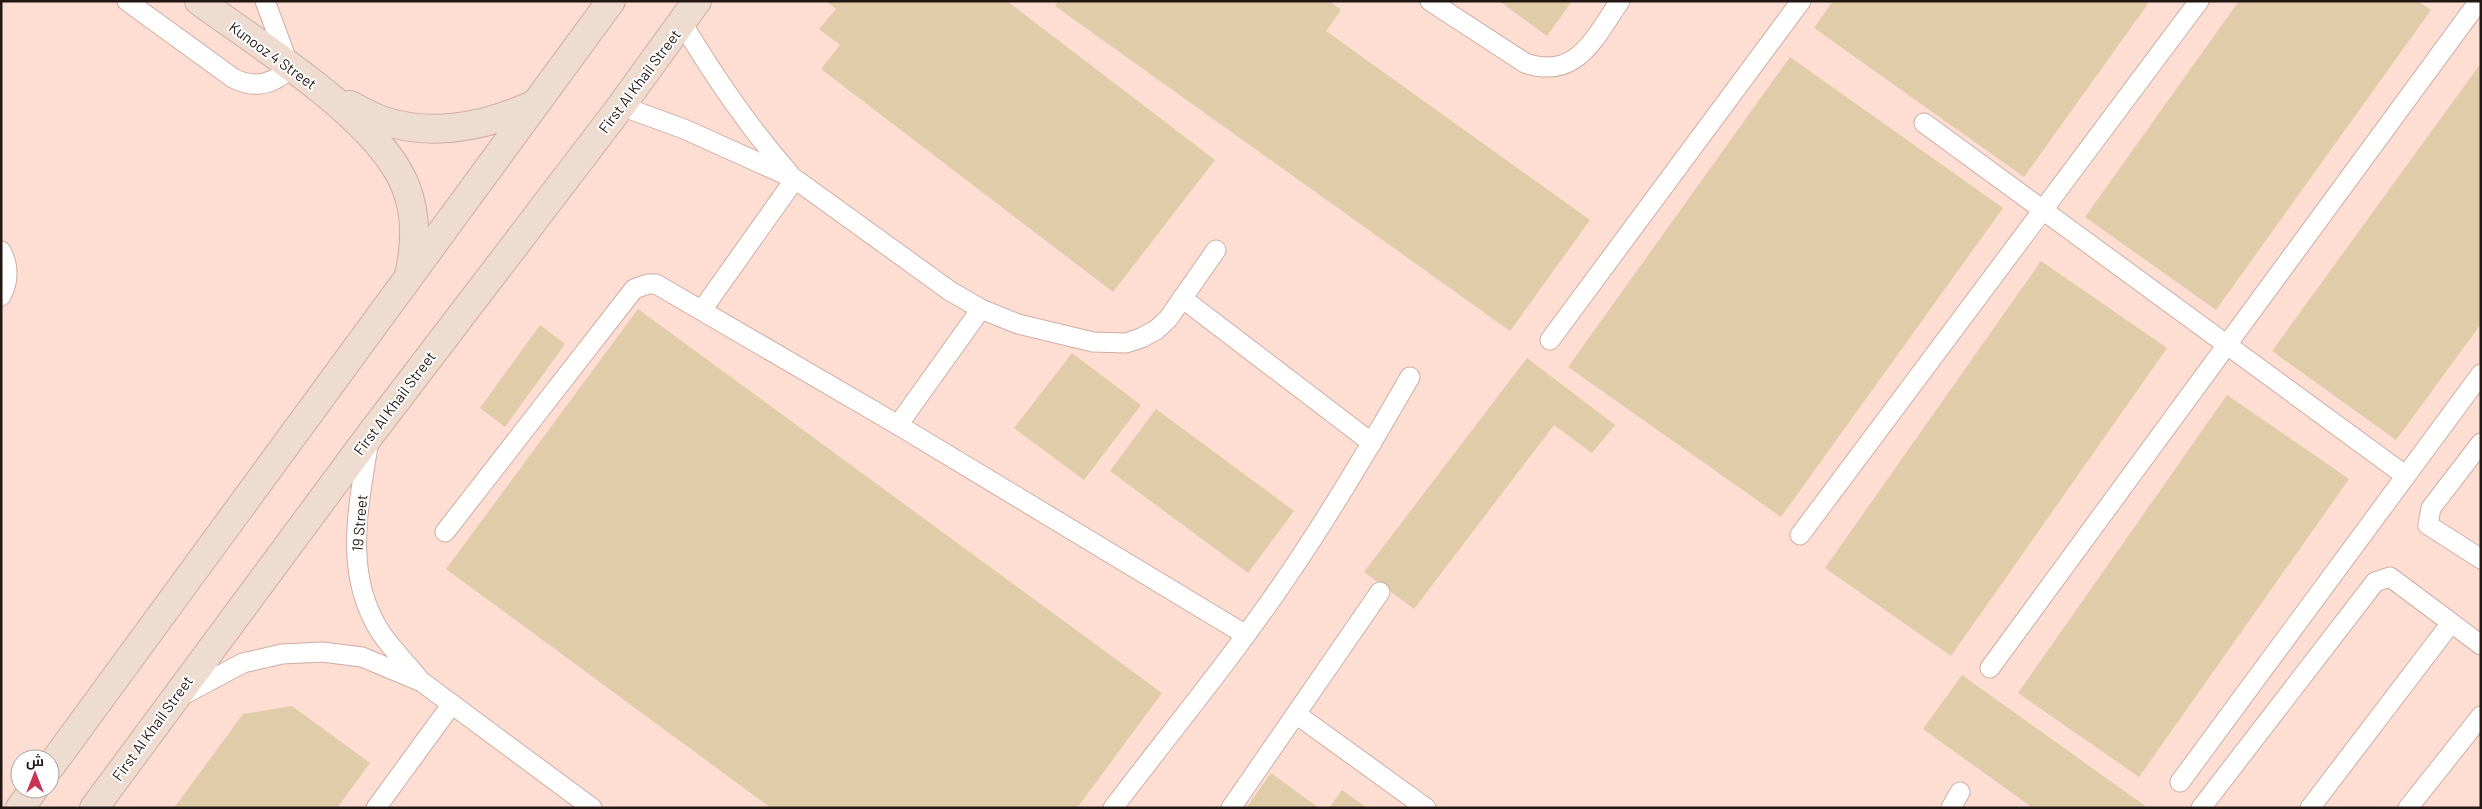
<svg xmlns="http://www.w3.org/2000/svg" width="2482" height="809" viewBox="0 0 2482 809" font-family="Barlow,Cairo,sans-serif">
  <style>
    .building { fill: #e1ccaa }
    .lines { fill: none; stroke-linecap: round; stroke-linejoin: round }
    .lane-casing { stroke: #cdaea3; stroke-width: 21 }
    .secondary-casing { stroke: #cdaea3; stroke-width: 30 }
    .lane { stroke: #fff; stroke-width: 19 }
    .secondary { stroke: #efdcd1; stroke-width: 28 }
    .labels { text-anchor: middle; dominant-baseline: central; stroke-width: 4; stroke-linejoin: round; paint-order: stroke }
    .street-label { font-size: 15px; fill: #231713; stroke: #fff }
  </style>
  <rect width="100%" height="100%" fill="#feddd2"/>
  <g class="building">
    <path d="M826,1H1007L1215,160L1113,292L821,69L840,45L819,29L836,9Z"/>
    <path d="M1058,1H1329L1341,10L1326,31L1590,220L1510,331L1055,6Z"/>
    <path d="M1499,1H1572L1547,36Z"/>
    <path d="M1833,1H2150L2024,177L1814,28Z"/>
    <path d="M2239,1H2418L2431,10L2216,310L2085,217Z"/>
    <path d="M1790,57L2003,208L1781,517L1568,367Z"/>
    <path d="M2481,63V324L2396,440L2272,351Z"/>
    <path d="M2041,261L2167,348L1951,656L1825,568Z"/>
    <path d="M638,309L1162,693L1077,808H771L446,569Z"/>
    <path d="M540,325L565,344L505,427L480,408Z"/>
    <path d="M1072,353L1141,405L1084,480L1014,428Z"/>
    <path d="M1527,358L1615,425L1592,453L1554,425L1414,609L1364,572Z"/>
    <path d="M2227,395L2349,479L2139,777L2018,693Z"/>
    <path d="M1156,409L1294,511L1248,573L1110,471Z"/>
    <path d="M1962,675L2148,808H2033L1923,729Z"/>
    <path d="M292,706L370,763L337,808H174L243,714Z"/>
    <path d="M1271,773L1319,808H1246Z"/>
    <path d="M1342,790L1367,808H1329Z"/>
  </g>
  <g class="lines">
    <g class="lane-casing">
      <g id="lane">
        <path d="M127,1L233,78C254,89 273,85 290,68L265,1"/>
        <path d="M1430,1L1525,63C1577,81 1595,37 1620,1"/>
        <path d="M682,23C715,77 747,125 789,173"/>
        <path d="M621,106L684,129L795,179L950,291L981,309L1018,324L1093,342L1126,343L1141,338L1156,330L1168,319L1216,250"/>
        <path d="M1924,123L2406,476"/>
        <path d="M1,251C9,265 9,282 1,296"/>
        <path d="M1182,298L1372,443"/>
        <path d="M702,310L795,179"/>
        <path d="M1550,340L1801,1"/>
        <path d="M898,425L981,309"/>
        <path d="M369,440C359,505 342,573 381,633C392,649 407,664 420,680"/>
        <path d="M2481,443L2431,508L2428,525L2481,559"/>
        <path d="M445,532L634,289L648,284H656L898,425L1246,635"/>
        <path d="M1800,535L2199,1"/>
        <path d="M1990,668L2479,1"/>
        <path d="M181,696L243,663L282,654L322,652L362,657L422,682L592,808"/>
        <path d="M1296,714L1426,808"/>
        <path d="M2180,782L2481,374"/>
        <path d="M376,808L452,704"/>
        <path d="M1113,808C1173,729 1236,653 1291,571C1334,508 1372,443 1410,377"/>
        <path d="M1231,808L1380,592"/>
        <path d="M1951,808L1960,792"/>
        <path d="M2201,808L2375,582L2390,577L2481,645"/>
        <path d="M2310,808L2451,623"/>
        <path d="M2408,808L2481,716"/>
      </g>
    </g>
    <g class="secondary-casing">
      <g id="secondary">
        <path d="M199,1C259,45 377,117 405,185C417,214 416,245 409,275"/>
        <path d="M350,105C360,110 370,116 381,120C433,138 487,126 535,104"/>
        <path d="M50,767L611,1"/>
        <path d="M20,808L34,789"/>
        <path d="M94,808L370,435L621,106L697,1"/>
      </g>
    </g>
    <use href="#lane" class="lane"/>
    <use href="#secondary" class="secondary"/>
  </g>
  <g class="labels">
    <g class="street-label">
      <text transform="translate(273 55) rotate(36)">Kunooz 4 Street</text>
      <text transform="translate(639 81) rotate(-53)">First Al Khail Street</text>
      <text transform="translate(394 403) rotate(-53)">First Al Khail Street</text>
      <text transform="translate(359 523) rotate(-85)">19 Street</text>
      <text transform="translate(152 728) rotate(-54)">First Al Khail Street</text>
    </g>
  </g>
  <rect width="2482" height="809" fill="none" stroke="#231713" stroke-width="5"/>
  <g transform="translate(35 774)"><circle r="24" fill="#ffffff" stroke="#a7a2a1"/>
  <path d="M0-4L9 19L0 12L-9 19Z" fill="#c63654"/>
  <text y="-8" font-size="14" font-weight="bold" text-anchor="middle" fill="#231713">ش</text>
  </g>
</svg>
